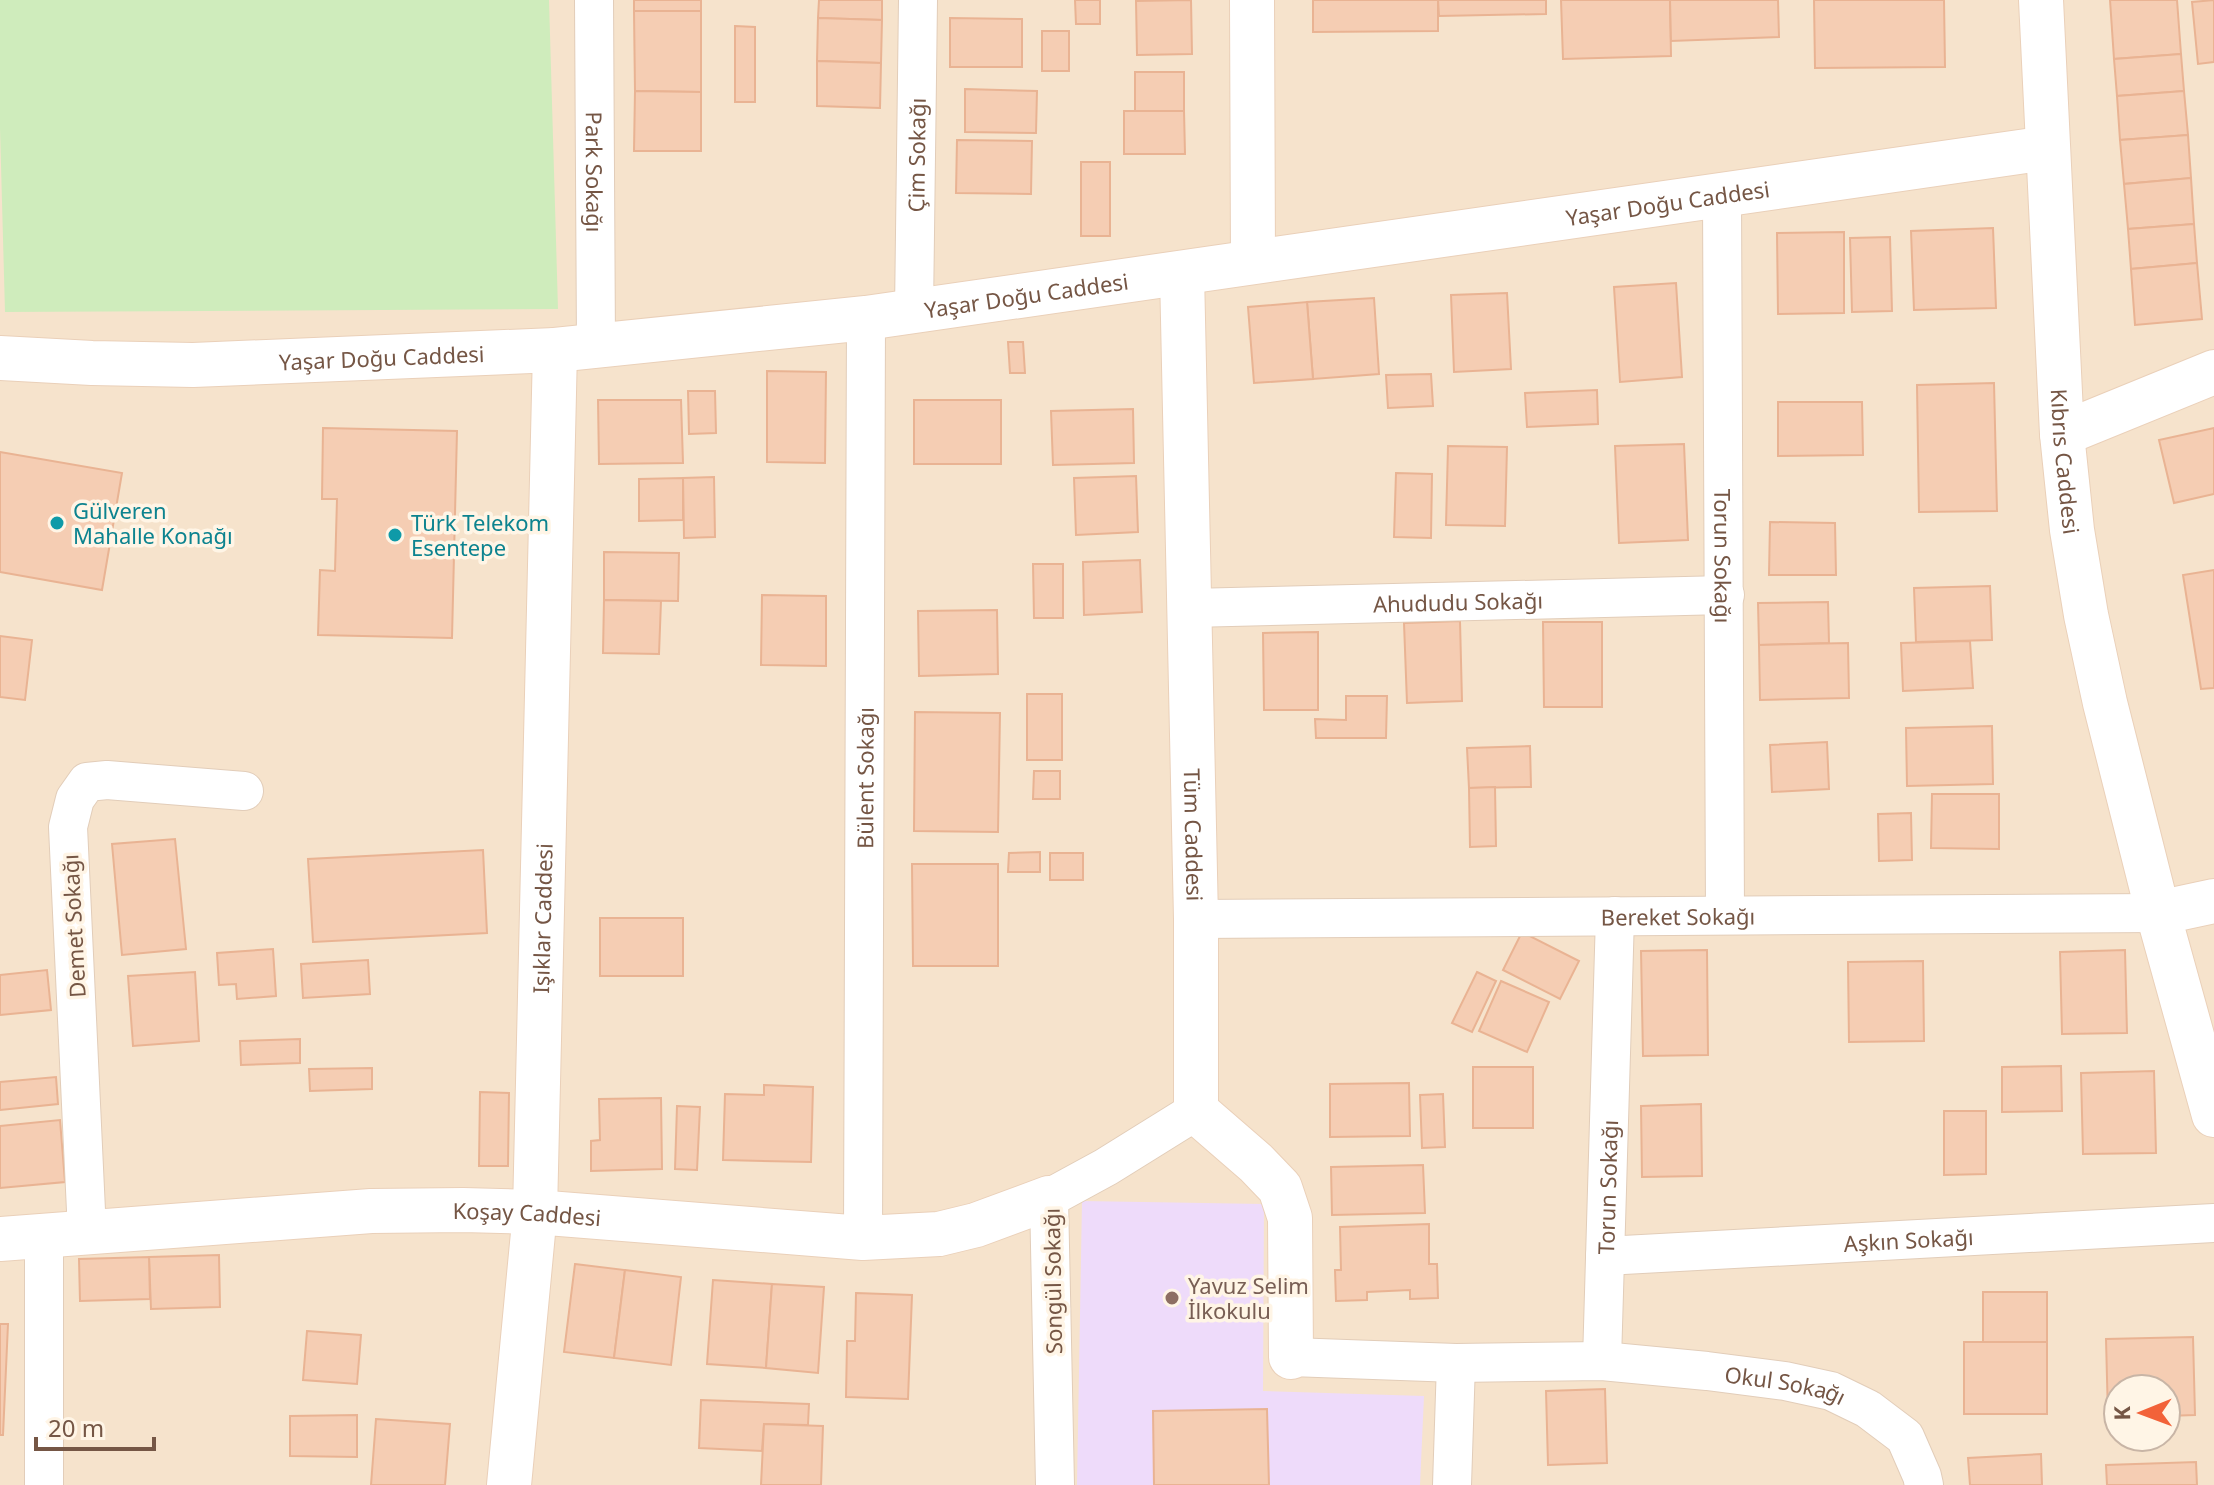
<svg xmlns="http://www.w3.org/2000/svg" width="2214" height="1485" viewBox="0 0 2214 1485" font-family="'Noto Sans',sans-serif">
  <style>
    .residential { fill: #f6e3cc; fill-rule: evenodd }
    .education { fill: #eedbfa }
    .green { fill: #cfecbc }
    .building { fill: #f5cdb3; stroke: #e9b393; stroke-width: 2 }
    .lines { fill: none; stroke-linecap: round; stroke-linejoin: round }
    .street-casing { stroke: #e2cdb9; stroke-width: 40 }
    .secondary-casing { stroke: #ead0b9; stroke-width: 46 }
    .street { stroke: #fff; stroke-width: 38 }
    .secondary { stroke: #fff; stroke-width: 44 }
    .culture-dot { fill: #0f9aa8; stroke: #fff5e6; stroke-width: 3 }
    .education-dot { fill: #8d6e63; stroke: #fff5e6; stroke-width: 3 }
    .labels { text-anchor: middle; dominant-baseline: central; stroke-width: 7; stroke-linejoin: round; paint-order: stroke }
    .street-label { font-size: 22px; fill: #755645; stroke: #fff5e6 }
    .culture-label { font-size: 22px; fill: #0d838f; stroke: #fff5e6; text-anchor: start }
    .education-label { font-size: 22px; fill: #785e54; stroke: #fff5e6; text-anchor: start }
  </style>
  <rect width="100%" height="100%" fill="#fef1de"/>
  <path class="residential" d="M0,0H2214V1485H0ZM2118,1389H2166V1437H2118Z"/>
  <path class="education" d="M1082,1201L1264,1204L1263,1391L1424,1396L1420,1485H1077Z"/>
  <path class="green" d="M0,0H549L558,309L5,312L0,128Z"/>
  <g class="building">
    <rect x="634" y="0" width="67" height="11"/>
    <path d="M819,0H882V20L818,18Z"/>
    <path d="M1075,0H1100V24H1076Z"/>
    <path d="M1191,0L1192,54L1137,55L1136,1Z"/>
    <path d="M1313,0H1438V31L1313,32Z"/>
    <path d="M1438,0H1546V14L1439,16Z"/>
    <path d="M1561,0H1670L1671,56L1563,59Z"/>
    <path d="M1670,0H1778L1779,37L1671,41Z"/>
    <path d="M1814,0H1944L1945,67L1815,68Z"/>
    <path d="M2110,0H2177L2181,54L2114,59Z"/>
    <path d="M2214,0V62L2198,64L2192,2Z"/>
    <path d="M634,11H701V92L635,91Z"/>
    <path d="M818,18L882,20L881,63L817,61Z"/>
    <path d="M950,18L1022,19V67H950Z"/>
    <path d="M735,26L755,27V102H735Z"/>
    <rect x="1042" y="31" width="27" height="40"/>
    <path d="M2181,54L2184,91L2117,96L2114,59Z"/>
    <path d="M817,61L881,63L880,108L817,106Z"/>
    <path d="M1135,72H1184V111L1135,112Z"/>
    <path d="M965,89L1037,91L1036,133L965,132Z"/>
    <path d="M635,91L701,92V151H634Z"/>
    <path d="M2184,91L2188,135L2120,140L2117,96Z"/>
    <path d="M1124,111H1184L1185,154H1124Z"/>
    <path d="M2188,135L2191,178L2124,184L2120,140Z"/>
    <path d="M957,140L1032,141L1031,194L956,193Z"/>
    <rect x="1081" y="162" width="29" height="74"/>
    <path d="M2191,178L2194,224L2128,229L2124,184Z"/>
    <path d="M2194,224L2197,263L2131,269L2128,229Z"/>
    <path d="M1993,228L1996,308L1914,310L1911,231Z"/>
    <path d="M1844,232V313L1778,314L1777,233Z"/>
    <path d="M1890,237L1892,311L1852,312L1850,238Z"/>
    <path d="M2197,263L2202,319L2135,325L2131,269Z"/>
    <path d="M1676,283L1682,377L1620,382L1614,287Z"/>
    <path d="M1507,293L1511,369L1454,372L1451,295Z"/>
    <path d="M1374,298L1379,374L1313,379L1307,302Z"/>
    <path d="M1307,302L1313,379L1254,383L1248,307Z"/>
    <path d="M1008,342H1023L1025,373H1010Z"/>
    <path d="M767,371L826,372L825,463L767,462Z"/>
    <path d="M1431,374L1433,406L1388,408L1386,375Z"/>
    <path d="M1994,383L1997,511L1919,512L1917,385Z"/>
    <path d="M1597,390L1598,424L1527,427L1525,393Z"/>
    <path d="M688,391H715L716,433L689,434Z"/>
    <path d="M598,400H681L683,463L599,464Z"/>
    <rect x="914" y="400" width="87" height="64"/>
    <path d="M1778,402H1862L1863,455L1778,456Z"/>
    <path d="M1133,409L1134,463L1053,465L1051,411Z"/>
    <path d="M323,428L457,431L452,638L318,635L320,570L335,571L337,499H322Z"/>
    <path d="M2214,428V494L2174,503L2159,440Z"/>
    <path d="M1684,444L1688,540L1619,543L1615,446Z"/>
    <path d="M1448,446L1507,447L1505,526L1446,525Z"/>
    <path d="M0,452L122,473L102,590L0,572Z"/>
    <path d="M1396,473L1432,474L1431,538L1394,537Z"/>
    <path d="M1136,476L1138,532L1076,535L1074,478Z"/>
    <path d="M714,477L715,537L684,538L683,478Z"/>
    <path d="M683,478V520L639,521V479Z"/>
    <path d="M1770,522L1835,523L1836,575H1769Z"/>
    <path d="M604,552L679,553L678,601L604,600Z"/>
    <path d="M1140,560L1142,612L1084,615L1083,562Z"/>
    <path d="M1033,564H1063V618H1034Z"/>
    <path d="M2214,570V688L2201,689L2183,575Z"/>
    <path d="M1990,586L1992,640L1916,642L1914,588Z"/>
    <path d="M762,595L826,596V666L761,665Z"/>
    <path d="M604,600L661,601L659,654L603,653Z"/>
    <path d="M1828,602L1829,643L1759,645L1758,603Z"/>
    <path d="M997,610L998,674L919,676L918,611Z"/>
    <path d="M1460,621L1462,701L1407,703L1404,623Z"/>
    <path d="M1543,622H1602V707H1544Z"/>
    <path d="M1318,632V710H1264L1263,633Z"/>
    <path d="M0,636L32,640L25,700L0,697Z"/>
    <path d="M1970,641L1973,688L1903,691L1901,643Z"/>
    <path d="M1848,643L1849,698L1760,700L1759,645Z"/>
    <rect x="1027" y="694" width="35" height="66"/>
    <path d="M1346,696H1387L1386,738H1316L1315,719L1346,720Z"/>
    <path d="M915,712L1000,713L998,832L914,831Z"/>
    <path d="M1992,726L1993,784L1907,786L1906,728Z"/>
    <path d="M1827,742L1829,789L1772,792L1770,745Z"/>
    <path d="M1530,746L1531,787L1469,788L1467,748Z"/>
    <path d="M1034,771H1060V799H1033Z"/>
    <path d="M1495,787L1496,846L1470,847L1469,788Z"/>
    <path d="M1932,794H1999V849L1931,848Z"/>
    <path d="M1911,813L1912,860L1879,861L1878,814Z"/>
    <path d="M175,839L186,949L122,955L112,844Z"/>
    <path d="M483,850L487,933L313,942L308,859Z"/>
    <path d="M1040,852V872H1008L1009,853Z"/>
    <rect x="1050" y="853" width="33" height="27"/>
    <path d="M912,864H998V966H913Z"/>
    <rect x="600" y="918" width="83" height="58"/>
    <path d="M1522,932L1579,961L1560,999L1503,970Z"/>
    <path d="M273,949L276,996L237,999L236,984L219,985L217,953Z"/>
    <path d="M1707,950L1708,1055L1643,1056L1641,951Z"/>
    <path d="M2125,950L2127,1033L2062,1034L2060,952Z"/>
    <path d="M368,960L370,994L303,998L301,964Z"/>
    <path d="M1923,961L1924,1041L1849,1042L1848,962Z"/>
    <path d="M47,970L51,1010L0,1015V975Z"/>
    <path d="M195,972L199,1041L133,1046L128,976Z"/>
    <path d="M1477,972L1496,981L1472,1032L1452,1023Z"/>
    <path d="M1501,981L1549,1002L1527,1052L1479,1031Z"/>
    <path d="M300,1039V1063L241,1065L240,1041Z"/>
    <path d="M2061,1066L2062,1111L2002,1112V1067Z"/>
    <rect x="1473" y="1067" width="60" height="61"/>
    <path d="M372,1068V1089L310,1091L309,1069Z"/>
    <path d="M2154,1071L2156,1153L2083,1154L2081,1073Z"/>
    <path d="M56,1077L58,1104L0,1110V1082Z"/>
    <path d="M1409,1083L1410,1136L1330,1137V1084Z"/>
    <path d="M764,1085L813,1087L811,1162L723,1160L725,1094L764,1095Z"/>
    <path d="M480,1092L509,1093L508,1166H479Z"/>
    <path d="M1443,1094L1445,1147L1422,1148L1420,1095Z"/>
    <path d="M661,1098L662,1169L591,1171V1141L600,1140L599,1099Z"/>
    <path d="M1701,1104L1702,1176L1642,1177L1641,1106Z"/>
    <path d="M677,1106L700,1107L697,1170L675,1169Z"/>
    <path d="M1944,1111H1986V1174L1944,1175Z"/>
    <path d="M60,1120L65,1182L0,1188V1126Z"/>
    <path d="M1423,1165L1425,1213L1332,1215L1331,1167Z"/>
    <path d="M1429,1224V1264H1437L1438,1298L1410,1299V1290L1367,1292V1300L1336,1301L1335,1270H1341L1340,1227Z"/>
    <path d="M219,1255L220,1307L151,1309L149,1257Z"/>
    <path d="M149,1257L150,1299L80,1301L79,1259Z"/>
    <path d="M575,1264L625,1270L614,1358L564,1352Z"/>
    <path d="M625,1270L681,1277L671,1365L614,1358Z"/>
    <path d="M713,1280L772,1284L766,1368L707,1364Z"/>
    <path d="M772,1284L824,1287L818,1373L766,1368Z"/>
    <rect x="1983" y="1292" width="64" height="50"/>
    <path d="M856,1293L912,1295L908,1399L846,1397L847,1341H855Z"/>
    <path d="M0,1324H8L3,1435H0Z"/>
    <path d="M307,1331L361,1335L357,1384L303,1380Z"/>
    <path d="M2193,1337L2195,1415L2166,1416V1389H2118V1417H2108L2106,1339Z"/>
    <rect x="1964" y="1342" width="83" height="72"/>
    <path d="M1605,1389L1607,1463L1548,1465L1546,1391Z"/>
    <path d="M701,1400L809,1404L808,1425L764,1424L762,1451L699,1448Z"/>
    <path d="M1267,1409L1269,1485H1154L1153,1411Z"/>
    <path d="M357,1415V1457L290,1456V1416Z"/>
    <path d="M376,1419L450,1424L445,1485H371Z"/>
    <path d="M764,1424L823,1426L821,1485H761Z"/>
    <path d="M2041,1454L2042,1485H1970L1968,1458Z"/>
    <path d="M2196,1462L2197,1485H2107L2106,1465Z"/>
  </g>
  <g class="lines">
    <g class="street-casing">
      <g id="street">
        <path id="s1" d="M594,0L596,346"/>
        <path id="s2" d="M1722,196L1725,915"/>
        <path id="s3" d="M914,311L918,0"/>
        <path id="s4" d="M1190,608L1725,595"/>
        <path id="s5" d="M1196,919L2158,913"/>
        <path d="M87,1232L68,827L75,799L87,782L107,780L244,791"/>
        <path d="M44,1235V1485"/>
        <path id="s6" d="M863,1238L866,318"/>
        <path id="s7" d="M1605,1256L2214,1223"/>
        <path id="s8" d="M1291,1357L1456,1363L1602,1361L1707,1371L1785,1381L1831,1391L1868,1409L1905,1437L1922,1476L1924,1485"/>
        <path id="s9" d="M1602,1361L1615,916"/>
        <path d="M1055,1485L1049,1198L1106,1167L1196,1111"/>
        <path d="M1452,1485L1456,1363"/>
      </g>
    </g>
    <g class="secondary-casing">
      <g id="secondary">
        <path d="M1252,0L1253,261"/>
        <path id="s10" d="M2041,0L2062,434L2072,530L2086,615L2105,703L2158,913L2214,1115"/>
        <path id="s11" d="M1182,273L1196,919V1111L1256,1163L1280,1188L1290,1218L1291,1357"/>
        <path id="s12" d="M0,358L92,363L193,365L555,350L866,318L2047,148"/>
        <path d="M2062,434L2214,372"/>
        <path d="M2158,913L2214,901"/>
        <path id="s13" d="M0,1239L371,1211L463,1210L535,1212L863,1238L939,1234L976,1225L1049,1198"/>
        <path id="s14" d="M509,1485L535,1212L555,350"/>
      </g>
    </g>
    <use href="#street" class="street"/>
    <use href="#secondary" class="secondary"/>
  </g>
  <g class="culture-dot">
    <circle cx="57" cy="523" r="8"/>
    <circle cx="395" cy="535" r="8"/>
  </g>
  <circle class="education-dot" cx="1172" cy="1298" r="8"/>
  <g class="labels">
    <g class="street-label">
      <text stroke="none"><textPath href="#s3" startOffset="156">Çim Sokağı</textPath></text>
      <text stroke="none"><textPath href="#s1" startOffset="172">Park Sokağı</textPath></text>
      <text stroke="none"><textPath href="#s12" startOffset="1678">Yaşar Doğu Caddesi</textPath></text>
      <text stroke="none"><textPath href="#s12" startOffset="1030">Yaşar Doğu Caddesi</textPath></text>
      <text stroke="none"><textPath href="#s12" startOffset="382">Yaşar Doğu Caddesi</textPath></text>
      <text stroke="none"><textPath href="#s10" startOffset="462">Kıbrıs Caddesi</textPath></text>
      <text stroke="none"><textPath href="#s2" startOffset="360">Torun Sokağı</textPath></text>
      <text stroke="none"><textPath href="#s4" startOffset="268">Ahududu Sokağı</textPath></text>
      <text stroke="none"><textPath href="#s6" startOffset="460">Bülent Sokağı</textPath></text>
      <text stroke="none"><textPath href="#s11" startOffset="562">Tüm Caddesi</textPath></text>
      <text stroke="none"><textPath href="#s5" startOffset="482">Bereket Sokağı</textPath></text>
      <text stroke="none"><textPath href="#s14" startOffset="568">Işıklar Caddesi</textPath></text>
      <text transform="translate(73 926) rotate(-93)">Demet Sokağı</text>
      <text stroke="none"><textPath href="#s9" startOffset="174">Torun Sokağı</textPath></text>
      <text stroke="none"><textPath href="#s13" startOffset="528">Koşay Caddesi</textPath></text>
      <text stroke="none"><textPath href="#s7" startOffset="304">Aşkın Sokağı</textPath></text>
      <text transform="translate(1052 1281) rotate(-91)">Songül Sokağı</text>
      <text stroke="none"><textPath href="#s8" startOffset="496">Okul Sokağı</textPath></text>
    </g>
    <g class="culture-label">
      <text x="73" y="510">Gülveren<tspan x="73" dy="25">Mahalle Konağı</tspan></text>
      <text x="411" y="522">Türk Telekom<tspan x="411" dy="25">Esentepe</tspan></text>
    </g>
    <g class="education-label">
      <text x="1188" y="1285">Yavuz Selim<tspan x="1188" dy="25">İlkokulu</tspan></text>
    </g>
  </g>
  <g transform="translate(2142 1413) rotate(269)"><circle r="38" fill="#fff5e6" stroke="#c8b5a6" stroke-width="2"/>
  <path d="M0-6L14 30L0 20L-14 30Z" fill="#f26239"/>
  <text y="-12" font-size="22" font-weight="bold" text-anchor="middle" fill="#755645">K</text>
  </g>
  <path d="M36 1437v12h118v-12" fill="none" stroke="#755645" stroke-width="4"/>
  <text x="48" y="1437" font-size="24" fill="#755645" stroke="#fff5e6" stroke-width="6" paint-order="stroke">20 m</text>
</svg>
